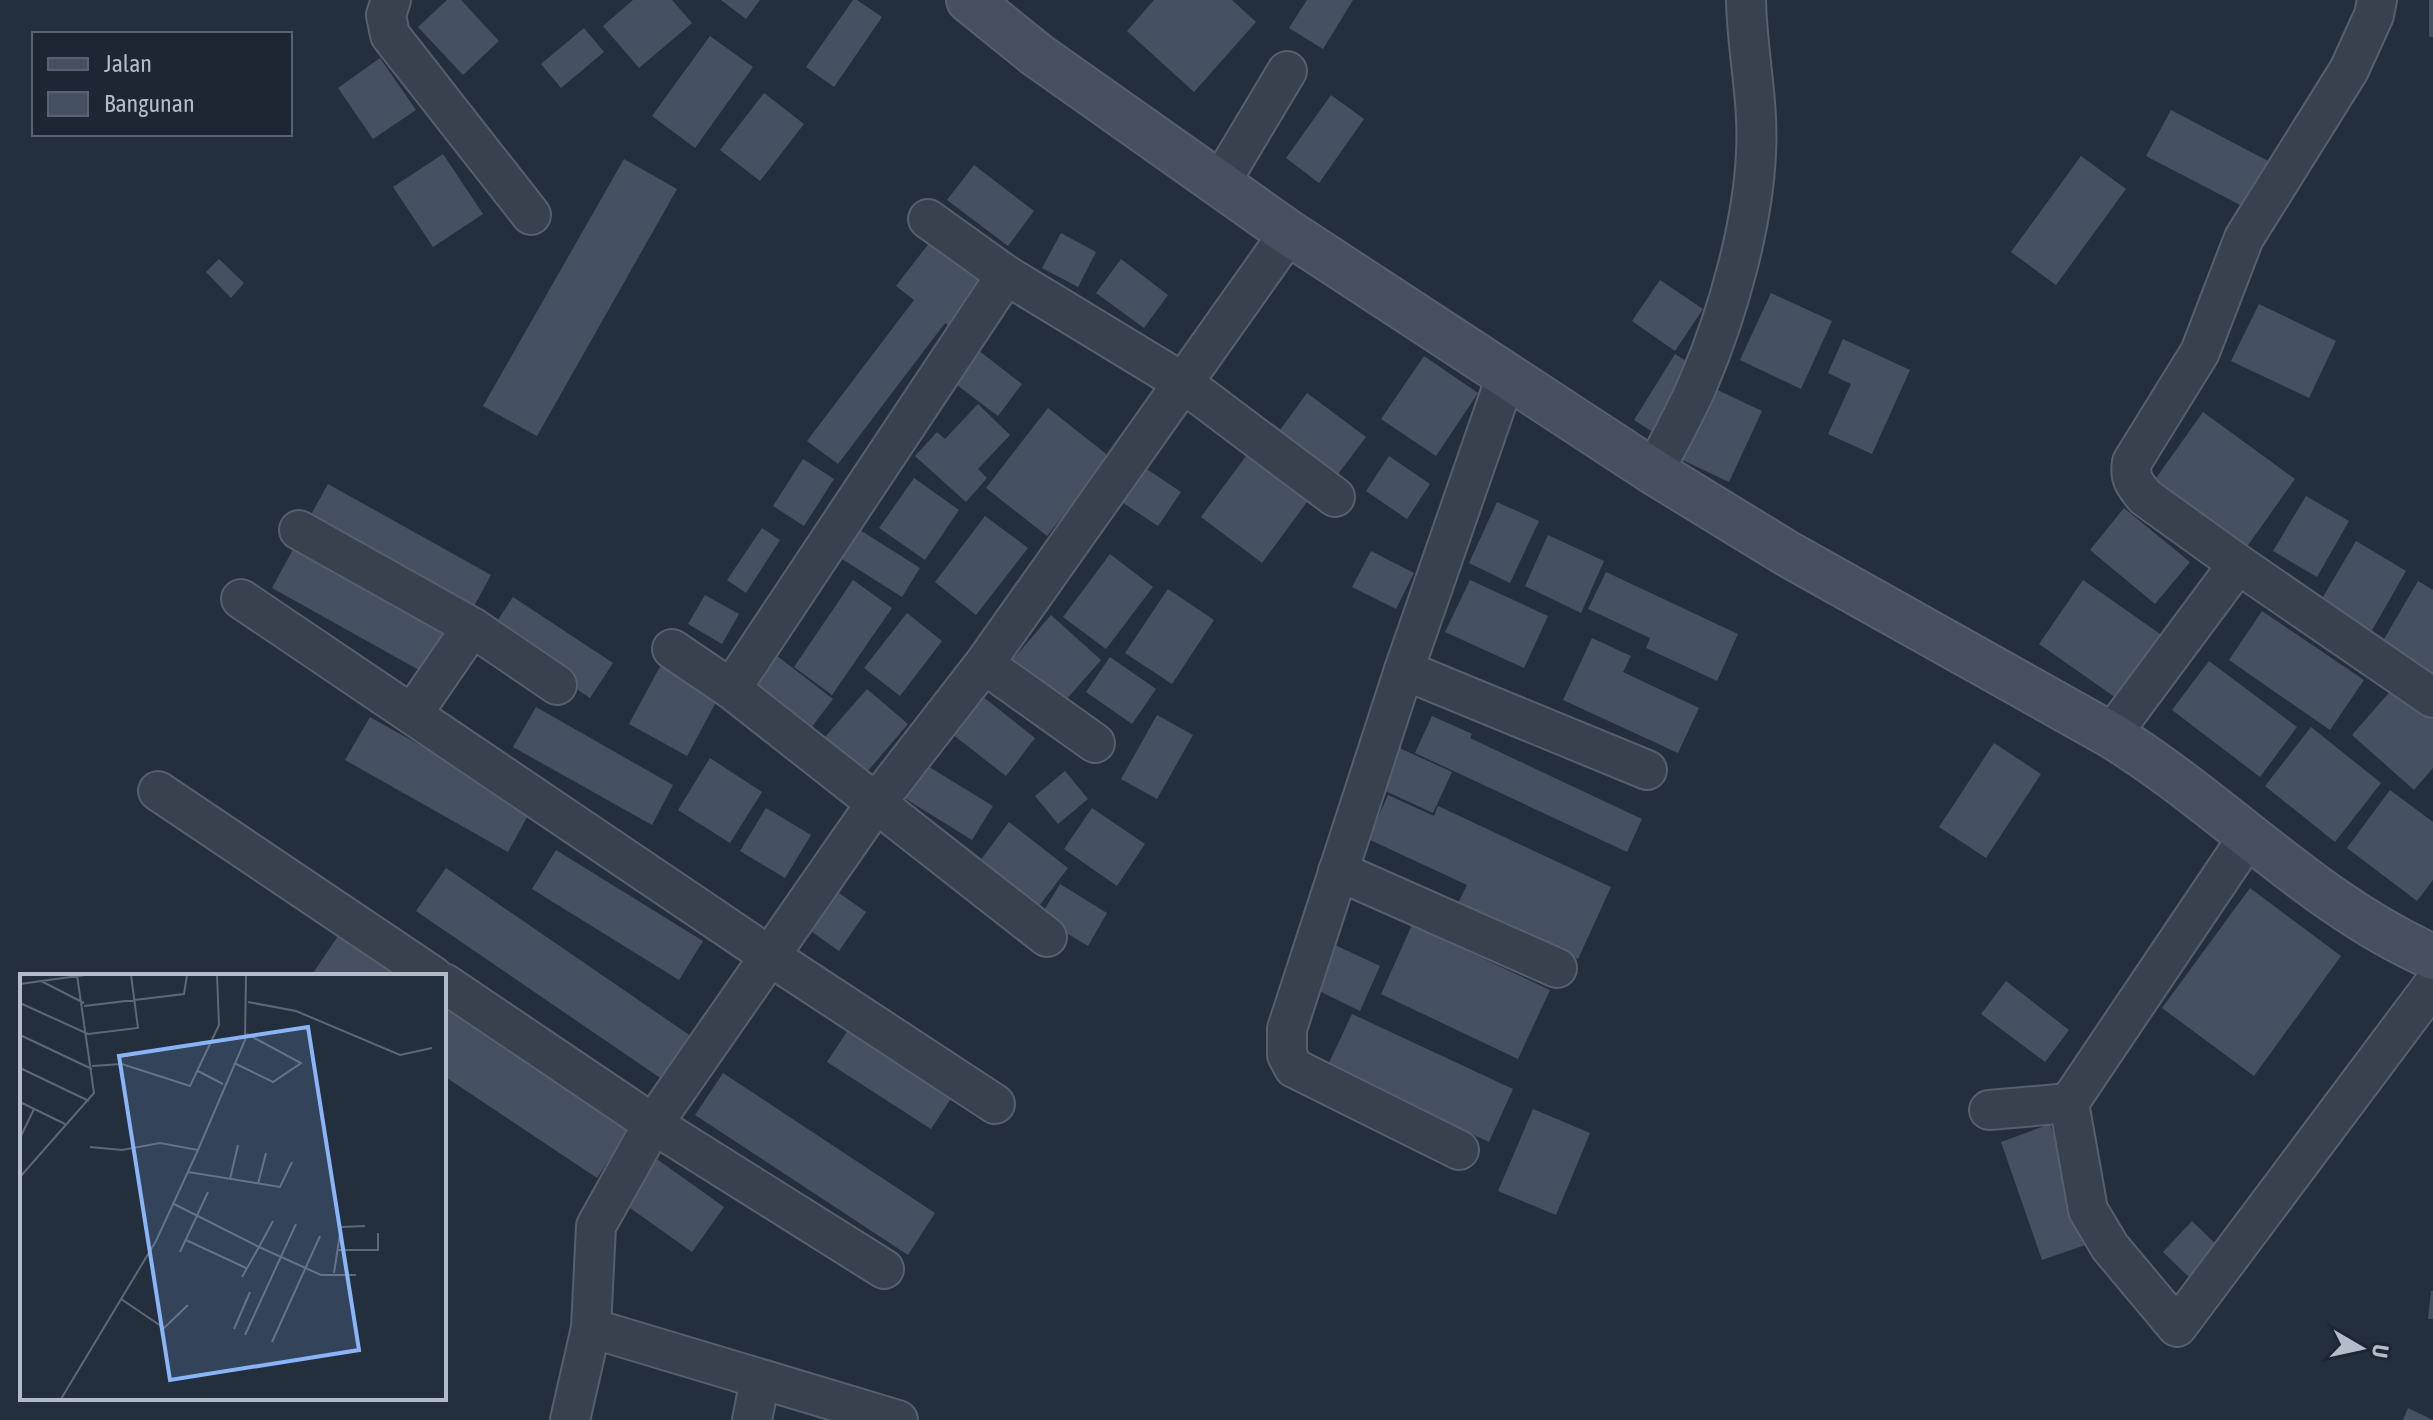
<svg xmlns="http://www.w3.org/2000/svg" width="2433" height="1420" viewBox="0 0 2433 1420" font-family="'Asap Condensed',sans-serif">
  <style>
    .building { fill: #455162 }
    .lines { fill: none; stroke-linecap: round; stroke-linejoin: round }
    .street-casing { stroke: #565f6c; stroke-width: 42 }
    .secondary-casing { stroke: #565f6c; stroke-width: 48 }
    .street { stroke: #38414e; stroke-width: 38 }
    .secondary { stroke: #465061; stroke-width: 44 }
    .inset-road { fill: none; stroke: #5e6776; stroke-width: 2 }
    .view { fill: #8ab4f8; fill-opacity: 0.15; stroke: #8ab4f8; stroke-width: 4 }
    .inset-edge { fill: none; stroke: #b4bcc9; stroke-width: 4 }
  </style>
  <rect width="100%" height="100%" fill="#242f3e"/>
  <g class="building">
    <path d="M447,0H461L499,41L463,75L418,27Z"/>
    <path d="M633,0H672L692,23L639,68L603,26Z"/>
    <path d="M721,0H760L746,19Z"/>
    <path d="M853,0H857L882,17L834,87L806,67Z"/>
    <path d="M1154,0H1232L1256,22L1194,92L1127,31Z"/>
    <path d="M1307,0H1353L1323,49L1289,28Z"/>
    <rect x="2429" y="0" width="4" height="37"/>
    <path d="M584,28L604,52L561,88L541,64Z"/>
    <path d="M710,36L753,67L695,148L652,116Z"/>
    <path d="M380,58L416,110L373,139L338,88Z"/>
    <path d="M764,93L804,124L760,181L720,150Z"/>
    <path d="M1331,95L1364,119L1319,183L1286,158Z"/>
    <path d="M2171,110L2270,162L2246,208L2146,156Z"/>
    <path d="M443,154L483,214L433,247L393,187Z"/>
    <path d="M2081,156L2126,189L2056,285L2011,252Z"/>
    <path d="M624,159L677,189L537,436L483,406Z"/>
    <path d="M974,165L1034,211L1008,246L947,200Z"/>
    <path d="M1061,233L1096,252L1078,287L1042,268Z"/>
    <path d="M930,242L991,288L958,333L945,323L838,464L807,441L914,300L896,286Z"/>
    <path d="M219,259L244,283L231,298L206,272Z"/>
    <path d="M1121,259L1168,295L1144,328L1096,293Z"/>
    <path d="M1660,280L1703,309L1675,351L1632,321Z"/>
    <path d="M1771,293L1832,321L1801,389L1740,360Z"/>
    <path d="M2259,304L2336,341L2309,398L2231,361Z"/>
    <path d="M1843,339L1910,370L1872,454L1828,434L1851,384L1828,373Z"/>
    <path d="M969,343L1022,384L998,416L945,376Z"/>
    <path d="M1675,354L1697,368L1656,434L1634,420Z"/>
    <path d="M1424,356L1478,393L1436,456L1381,419Z"/>
    <path d="M1707,385L1762,411L1729,482L1674,456Z"/>
    <path d="M1307,393L1366,437L1338,474L1280,430Z"/>
    <path d="M978,404L1010,435L978,469L987,478L966,502L915,456L937,432L945,439Z"/>
    <path d="M1048,408L1110,457L1047,536L986,488Z"/>
    <path d="M2203,412L2295,479L2246,548L2154,481Z"/>
    <path d="M1249,452L1310,498L1262,563L1201,517Z"/>
    <path d="M1389,456L1430,484L1407,519L1366,491Z"/>
    <path d="M803,459L834,479L804,526L773,506Z"/>
    <path d="M1139,464L1181,492L1158,526L1116,498Z"/>
    <path d="M914,478L959,510L925,560L879,528Z"/>
    <path d="M328,484L491,575L467,619L304,527Z"/>
    <path d="M2306,496L2349,521L2317,577L2273,551Z"/>
    <path d="M1497,502L1539,521L1510,583L1469,563Z"/>
    <path d="M2124,508L2190,562L2155,604L2090,550Z"/>
    <path d="M985,516L1028,548L976,615L935,582Z"/>
    <path d="M762,528L780,540L746,593L727,580Z"/>
    <path d="M860,530L920,568L902,597L842,559Z"/>
    <path d="M1548,535L1604,561L1581,613L1525,586Z"/>
    <path d="M2356,541L2406,571L2371,632L2320,602Z"/>
    <path d="M296,544L459,635L435,679L272,588Z"/>
    <path d="M1371,551L1414,573L1396,609L1352,587Z"/>
    <path d="M1110,554L1153,587L1106,649L1063,617Z"/>
    <path d="M1606,572L1738,634L1717,681L1646,648L1650,638L1588,609Z"/>
    <path d="M853,580L892,608L832,695L794,667Z"/>
    <path d="M1470,580L1548,616L1524,668L1445,632Z"/>
    <path d="M2083,580L2163,636L2119,700L2039,644Z"/>
    <path d="M2418,581L2433,590V677L2380,646Z"/>
    <path d="M1168,589L1214,620L1172,684L1125,653Z"/>
    <path d="M705,595L739,614L722,644L688,624Z"/>
    <path d="M513,597L613,663L590,698L490,632Z"/>
    <path d="M2262,611L2364,680L2330,730L2229,660Z"/>
    <path d="M907,613L942,641L900,696L864,668Z"/>
    <path d="M1051,615L1101,660L1058,709L1008,665Z"/>
    <path d="M1592,638L1631,656L1623,672L1699,708L1678,753L1563,700Z"/>
    <path d="M772,652L833,699L808,732L747,685Z"/>
    <path d="M1110,657L1156,689L1132,724L1086,692Z"/>
    <path d="M663,661L721,693L687,756L629,724Z"/>
    <path d="M2209,661L2297,727L2260,777L2172,710Z"/>
    <path d="M2401,679L2433,707V768L2414,790L2352,735Z"/>
    <path d="M867,689L908,724L866,773L825,737Z"/>
    <path d="M977,692L1035,738L1006,776L947,730Z"/>
    <path d="M536,707L673,785L652,825L513,747Z"/>
    <path d="M1157,715L1193,735L1157,799L1121,779Z"/>
    <path d="M1432,716L1472,734L1470,738L1642,819L1627,852L1415,753Z"/>
    <path d="M370,717L532,808L508,852L345,760Z"/>
    <path d="M2311,727L2381,783L2335,842L2265,786Z"/>
    <path d="M1994,743L2041,774L1986,858L1939,827Z"/>
    <path d="M1395,746L1452,772L1433,813L1377,787Z"/>
    <path d="M710,758L762,792L730,843L678,810Z"/>
    <path d="M921,762L993,806L972,840L901,796Z"/>
    <path d="M1065,771L1088,799L1058,824L1035,796Z"/>
    <path d="M2390,790L2433,822V880L2417,901L2347,848Z"/>
    <path d="M1388,795L1434,816L1438,806L1611,887L1578,959L1458,903L1467,885L1368,839Z"/>
    <path d="M766,808L811,835L785,878L740,851Z"/>
    <path d="M1092,808L1145,844L1117,886L1064,849Z"/>
    <path d="M1009,822L1068,868L1036,910L977,865Z"/>
    <path d="M556,850L703,941L679,980L532,889Z"/>
    <path d="M446,868L701,1043L672,1086L416,911Z"/>
    <path d="M825,883L866,912L839,951L798,922Z"/>
    <path d="M1060,884L1107,913L1088,946L1040,917Z"/>
    <path d="M2250,888L2341,956L2254,1076L2162,1008Z"/>
    <path d="M1412,925L1550,990L1518,1059L1381,994Z"/>
    <path d="M342,930L411,976H311Z"/>
    <path d="M1335,945L1380,966L1360,1011L1315,989Z"/>
    <path d="M2006,981L2069,1030L2045,1062L1981,1014Z"/>
    <path d="M444,998L633,1124L597,1178L444,1076Z"/>
    <path d="M1352,1014L1513,1089L1489,1142L1327,1067Z"/>
    <path d="M852,1024L956,1091L931,1129L827,1062Z"/>
    <path d="M723,1073L935,1213L908,1255L695,1115Z"/>
    <path d="M1533,1109L1590,1133L1556,1215L1498,1191Z"/>
    <path d="M2050,1124L2091,1243L2042,1260L2001,1142Z"/>
    <path d="M654,1157L724,1207L692,1252L623,1203Z"/>
    <path d="M2192,1221L2223,1251L2193,1281L2163,1252Z"/>
    <path d="M2431,1291H2433V1319H2428Z"/>
    <path d="M2408,1408L2433,1420H2403Z"/>
  </g>
  <g class="lines">
    <g class="street-casing">
      <g id="street">
        <path d="M391,0L386,15L390,35L531,215"/>
        <path d="M2377,0L2374,15L2349,70L2244,238L2200,352L2132,462C2129,478 2135,485 2145,497L2238,564L2433,698"/>
        <path d="M1220,183L1287,71"/>
        <path d="M928,219L1006,275L1182,382L1335,497"/>
        <path d="M1654,472C1669,441 1687,411 1700,379C1728,313 1753,224 1756,153C1759,102 1747,51 1746,0"/>
        <path d="M299,530L472,627L557,685"/>
        <path d="M241,599L768,955L995,1104"/>
        <path d="M672,649L731,689L876,803L984,664L1289,233"/>
        <path d="M984,664L1095,743"/>
        <path d="M1404,670L1647,770"/>
        <path d="M731,689L1006,275"/>
        <path d="M413,713L472,627"/>
        <path d="M2111,735L2238,564"/>
        <path d="M158,791L433,976"/>
        <path d="M2250,834L2069,1103L2088,1210L2110,1247L2177,1327L2433,985"/>
        <path d="M1338,871L1557,968"/>
        <path d="M444,983L653,1124L884,1269"/>
        <path d="M1989,1110L2069,1103"/>
        <path d="M1459,1150L1294,1068L1287,1055V1029L1404,670L1507,374"/>
        <path d="M591,1328L898,1420"/>
        <path d="M570,1420L591,1328L596,1226L653,1124L876,803L1047,937"/>
        <path d="M752,1420L760,1380"/>
      </g>
    </g>
    <g class="secondary-casing">
      <path id="secondary" d="M969,0L1037,55L1289,233L1654,472L1788,554L2111,735C2222,803 2314,905 2433,957"/>
    </g>
    <use href="#street" class="street"/>
    <use href="#secondary" class="secondary"/>
  </g>
  <g transform="translate(20 974)">
    <rect width="426" height="426" fill="#242f3e"/>
    <path class="inset-road" d="M21,7L64,29M0,10L65,1M228,28L276,37L380,81L412,74M0,29L68,60L118,54L111,1M64,32L164,20L167,1M0,61L72,95M214,89L253,108L281,89L227,60M72,92L102,90L170,112L199,51L197,1M0,94L69,127M178,97L203,110M0,128L45,150M0,164L14,135M70,173L102,176L140,169L178,176M168,198L260,213L272,188M0,203L74,119L57,1M210,205L218,171M238,210L246,179M154,230L239,273L222,303M253,247L239,273L301,301H336M166,266L226,294M318,276H358V259M160,278L188,218M314,299L321,253L345,252M101,325L144,354L168,331M214,355L230,318M225,361L276,250M252,368L300,262M41,425L136,267L178,176L225,66L226,1"/>
    <path class="view" d="M288,53L339,376L150,406L99,82Z"/>
    <rect width="426" height="426" class="inset-edge"/>
  </g>
  <rect x="32" y="32" width="260" height="104" fill="#1d2633" stroke="#59626f" stroke-width="2"/>
  <rect x="48" y="58" width="40" height="12" fill="#465061" stroke="#59626f" stroke-width="2"/>
  <text x="104" y="72" font-size="24" fill="#b4bcc9">Jalan</text>
  <rect x="48" y="92" width="40" height="24" fill="#455162" stroke="#59626f" stroke-width="2"/>
  <text x="104" y="112" font-size="24" fill="#b4bcc9">Bangunan</text>
  <g transform="translate(2361 1348) rotate(99)" stroke="#1d2633" stroke-width="6" paint-order="stroke">
  <path d="M0-6L14 30L0 20L-14 30Z" fill="#b4bcc9"/>
  <text y="-12" font-size="22" font-weight="bold" text-anchor="middle" fill="#b4bcc9">U</text>
  </g>
</svg>
